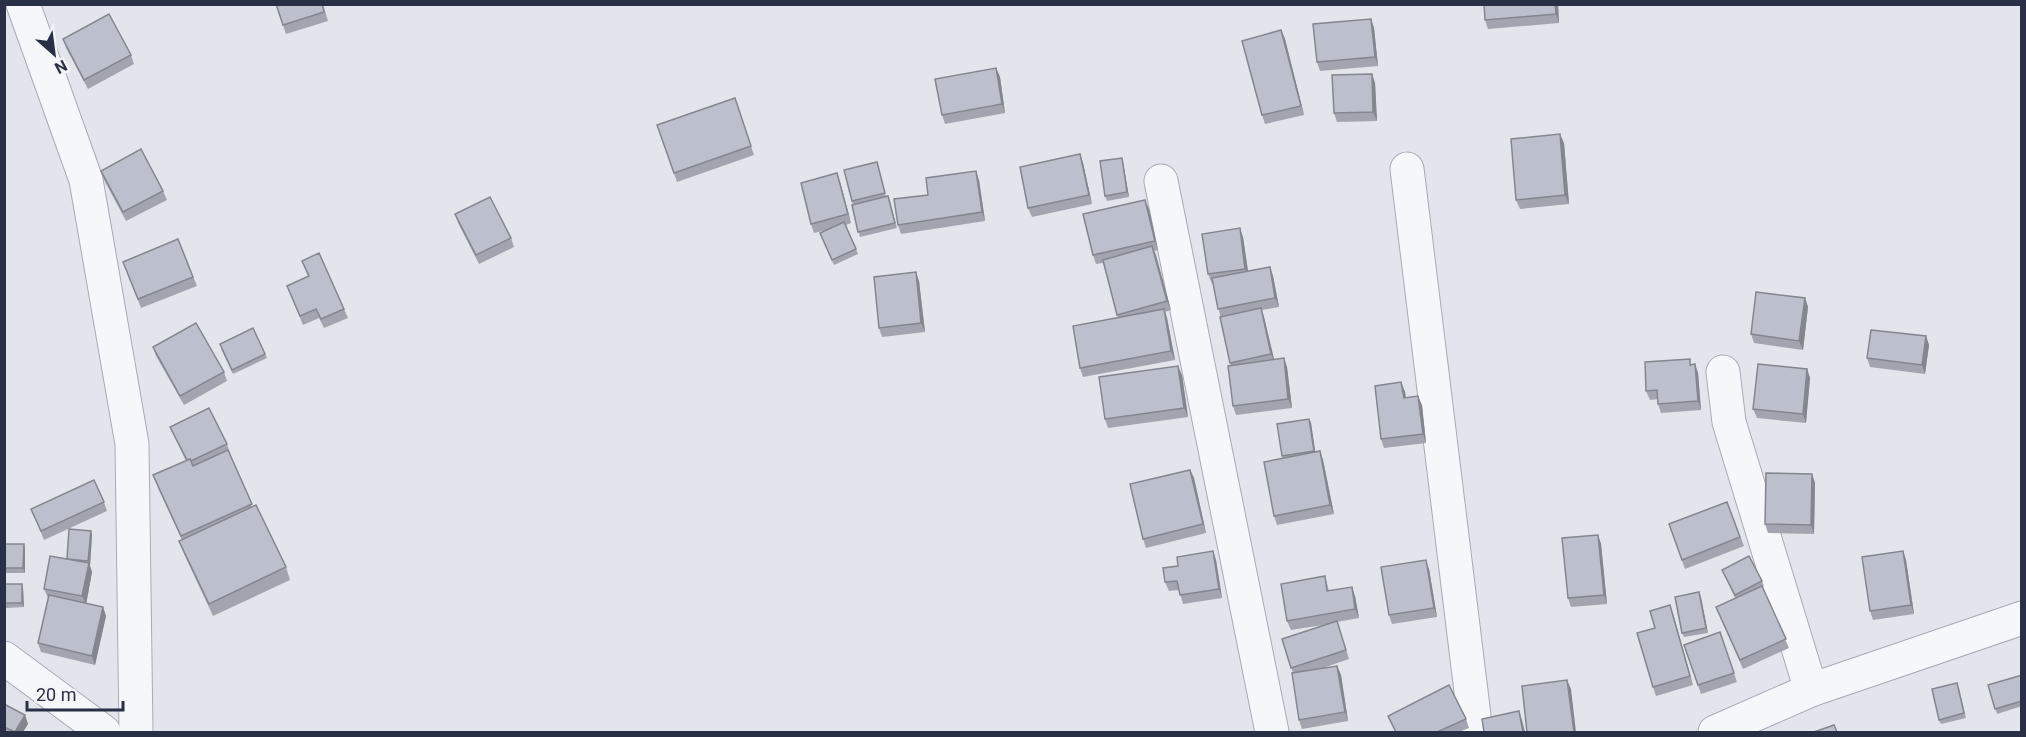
<svg xmlns="http://www.w3.org/2000/svg" width="2026" height="737" viewBox="0 0 2026 737" font-family="Roboto,sans-serif">
  <style>
    .lines { fill: none; stroke-linecap: round; stroke-linejoin: round }
    .minor-casing { stroke: #a7abb7; stroke-width: 35 }
    .minor { stroke: #f6f7fa; stroke-width: 33 }
    .wall { fill: #a2a5af }
    .shaded-wall { fill: #84868f }
    .building { fill: #bcc0cc; stroke: #84868f; stroke-width: 1.5 }
  </style>
  <rect width="100%" height="100%" fill="#e3e5ec"/>
  <g class="lines">
    <g class="minor-casing">
      <g id="minor">
        <path d="M23,4L86,180L132,444L136,732"/>
        <path d="M1407,169L1476,732"/>
        <path d="M1161,181L1272,732"/>
        <path d="M1723,372L1729,422L1811,690"/>
        <path d="M4,658L104,732"/>
        <path d="M1715,732L1811,690L2022,618"/>
      </g>
    </g>
    <use href="#minor" class="minor"/>
  </g>
  <g class="wall">
    <path d="M276,4H323L328,21L286,34Z"/>
    <path d="M1558,4L1559,23L1488,29L1485,20Z"/>
    <path d="M1371,19L1374,28L1378,66L1320,71L1317,62Z"/>
    <path d="M1281,30L1285,39L1304,115L1265,124L1262,115Z"/>
    <path d="M63,39L131,55L134,64L88,89L66,48Z"/>
    <path d="M996,68L1000,77L1005,113L945,124L942,115Z"/>
    <path d="M1372,74L1375,83L1377,121L1337,122L1334,113Z"/>
    <path d="M735,98L754,155L677,182L657,125Z"/>
    <path d="M1564,143L1569,204L1520,209L1516,200Z"/>
    <path d="M1080,154L1083,163L1092,204L1032,217L1028,208Z"/>
    <path d="M1123,162L1129,197L1107,201L1105,196Z"/>
    <path d="M878,166L886,197L890,201L897,228L860,237L852,201Z"/>
    <path d="M101,171L163,191L167,200L126,221L104,180Z"/>
    <path d="M979,180L985,221L901,234L898,225L928,195Z"/>
    <path d="M840,182L851,223L846,225L858,254L834,265L820,233L827,230L814,233L811,224Z"/>
    <path d="M1149,209L1158,250L1154,251L1171,310L1165,312L1167,318L1175,360L1083,377L1080,368L1118,318L1103,263L1096,264L1093,255Z"/>
    <path d="M455,214L511,238L514,247L479,264L458,223Z"/>
    <path d="M1243,237L1248,271L1270,267L1273,276L1279,307L1262,310L1264,317L1274,360L1284,358L1287,367L1292,408L1236,415L1233,406L1231,365L1213,283L1212,284L1208,274Z"/>
    <path d="M178,239L197,286L141,308L123,262Z"/>
    <path d="M302,261L344,309L348,318L324,328L319,318L303,325L287,286L308,276Z"/>
    <path d="M919,281L925,332L882,337L879,328Z"/>
    <path d="M1805,298L1808,307L1803,350L1754,343L1751,334Z"/>
    <path d="M1926,336L1929,345L1925,374L1870,367L1867,358Z"/>
    <path d="M153,347L224,372L227,381L184,405L156,356Z"/>
    <path d="M221,349L265,354L267,358L233,374Z"/>
    <path d="M1692,364H1695L1698,373L1701,410L1661,413L1658,404V399L1650,400L1646,391Z"/>
    <path d="M1807,369L1810,378L1806,423L1757,418L1753,409Z"/>
    <path d="M1182,375L1188,417L1108,428L1105,419Z"/>
    <path d="M1401,382L1405,392L1406,397L1422,405L1426,443L1384,448L1381,439Z"/>
    <path d="M1309,419L1311,423L1315,452L1320,451L1323,460L1334,514L1277,525L1274,516L1283,458L1282,456Z"/>
    <path d="M170,427L227,444L230,453L229,454L252,507L286,567L290,580L213,616L184,554L179,541L182,540L158,488L153,475L186,461Z"/>
    <path d="M1190,470L1194,478L1206,533L1146,548L1143,539Z"/>
    <path d="M1812,474L1815,483L1814,534L1768,533L1765,524Z"/>
    <path d="M104,502L107,511L44,540L31,509Z"/>
    <path d="M1727,502L1744,546L1685,569L1669,524Z"/>
    <path d="M91,531L92,535L90,566L92,572L86,604L103,607L106,616L95,665L41,652L38,643L48,598L44,589Z"/>
    <path d="M1598,535L1601,544L1607,604L1571,607L1568,598Z"/>
    <path d="M4,544L25,549V573H5Z"/>
    <path d="M1213,551L1216,560L1222,598L1183,604L1179,590L1169,591L1165,582L1178,566Z"/>
    <path d="M1903,551L1906,560L1914,614L1873,620L1870,611Z"/>
    <path d="M1429,569L1437,617L1392,624L1389,615Z"/>
    <path d="M1722,570L1762,581L1764,586L1762,587L1789,648L1743,669L1716,607L1735,598Z"/>
    <path d="M1325,576L1329,591L1355,596L1359,618L1337,622L1349,659L1320,669L1337,666L1341,675L1348,721L1302,729L1299,720L1293,673L1282,639L1329,624L1291,630L1287,621Z"/>
    <path d="M4,584H22L23,588L24,607L6,608L4,605Z"/>
    <path d="M1699,592L1708,633L1684,637L1682,633Z"/>
    <path d="M1673,614L1693,685L1656,696L1653,687Z"/>
    <path d="M1720,632L1737,682L1701,694L1684,645Z"/>
    <path d="M2022,675V706L1997,714L1988,685Z"/>
    <path d="M1959,688L1966,718L1941,724L1939,720Z"/>
    <path d="M4,704L25,715L28,724L23,732H4Z"/>
    <path d="M1388,716L1466,719L1469,728L1459,732H1395Z"/>
  </g>
  <g class="shaded-wall">
    <path d="M1555,4H1558L1559,23L1556,14Z"/>
    <path d="M1371,19L1374,28L1378,66L1375,57Z"/>
    <path d="M1281,30L1285,39L1304,115L1301,106Z"/>
    <path d="M996,68L1000,77L1005,113L1002,104Z"/>
    <path d="M1372,74L1375,83L1377,121L1373,112Z"/>
    <path d="M1560,134L1564,143L1569,204L1565,195Z"/>
    <path d="M1080,154L1083,163L1092,204L1089,195Z"/>
    <path d="M1122,158L1123,162L1129,197L1127,192Z"/>
    <path d="M976,171L979,180L985,221L982,212Z"/>
    <path d="M837,173L840,182L851,223L848,214Z"/>
    <path d="M1145,200L1149,209L1158,250L1155,241Z"/>
    <path d="M1240,228L1243,237L1249,278L1245,269Z"/>
    <path d="M1152,246L1156,255L1171,310L1167,301Z"/>
    <path d="M1270,267L1273,276L1279,307L1275,298Z"/>
    <path d="M916,272L919,281L925,332L921,323Z"/>
    <path d="M1805,298L1808,307L1803,350L1799,341Z"/>
    <path d="M1261,308L1264,317L1275,363L1271,354Z"/>
    <path d="M1164,309L1167,318L1175,360L1171,351Z"/>
    <path d="M1926,336L1929,345L1925,374L1922,365Z"/>
    <path d="M1284,358L1287,367L1292,408L1288,399Z"/>
    <path d="M1695,364L1698,373L1701,410L1698,401Z"/>
    <path d="M1178,366L1182,375L1188,417L1184,408Z"/>
    <path d="M1807,369L1810,378L1806,423L1803,414Z"/>
    <path d="M1401,382L1405,392L1407,407L1404,398Z"/>
    <path d="M1418,396L1422,405L1426,443L1423,434Z"/>
    <path d="M1309,419L1311,423L1316,456L1314,451Z"/>
    <path d="M1320,451L1323,460L1334,514L1330,505Z"/>
    <path d="M1190,470L1194,478L1206,533L1203,524Z"/>
    <path d="M1812,474L1815,483L1814,534L1811,525Z"/>
    <path d="M91,531L92,535L90,566L88,561Z"/>
    <path d="M1598,535L1601,544L1607,604L1604,595Z"/>
    <path d="M24,544L25,549V573L23,568Z"/>
    <path d="M1213,551L1216,560L1222,598L1219,589Z"/>
    <path d="M1903,551L1906,560L1914,614L1911,605Z"/>
    <path d="M1426,560L1429,569L1437,617L1434,608Z"/>
    <path d="M89,563L92,572L86,605L82,596Z"/>
    <path d="M22,584L23,588L24,607L22,603Z"/>
    <path d="M1352,587L1355,596L1359,618L1355,609Z"/>
    <path d="M1699,592L1701,597L1708,633L1706,628Z"/>
    <path d="M1670,605L1673,614L1693,685L1690,676Z"/>
    <path d="M103,607L106,616L95,665L92,656Z"/>
    <path d="M1337,666L1341,675L1348,721L1345,712Z"/>
    <path d="M1567,680L1571,689L1576,732H1574Z"/>
    <path d="M1519,711L1522,720L1525,732H1523Z"/>
    <path d="M25,715L28,724L23,732H15Z"/>
  </g>
  <g class="building">
    <path d="M276,4H322L324,12L283,25Z"/>
    <path d="M1484,4H1555L1556,14L1485,20Z"/>
    <path d="M109,14L131,55L84,80L63,39Z"/>
    <path d="M1371,19L1375,57L1317,62L1313,24Z"/>
    <path d="M1281,30L1301,106L1262,115L1242,41Z"/>
    <path d="M996,68L1002,104L942,115L935,79Z"/>
    <path d="M1372,74L1373,112L1334,113L1332,75Z"/>
    <path d="M735,98L751,146L674,173L657,125Z"/>
    <path d="M1560,134L1565,195L1516,200L1511,139Z"/>
    <path d="M141,149L163,191L123,212L101,171Z"/>
    <path d="M1080,154L1089,195L1028,208L1020,167Z"/>
    <path d="M1122,158L1127,192L1105,196L1100,161Z"/>
    <path d="M877,162L885,193L852,201L844,170Z"/>
    <path d="M976,171L982,212L898,225L894,199L928,195L926,178Z"/>
    <path d="M837,173L848,214L811,224L801,183Z"/>
    <path d="M888,196L895,223L858,232L852,205Z"/>
    <path d="M490,197L511,238L476,255L455,214Z"/>
    <path d="M1145,200L1155,241L1093,255L1083,214Z"/>
    <path d="M844,222L856,249L832,260L820,233Z"/>
    <path d="M1240,228L1245,269L1208,274L1202,234Z"/>
    <path d="M178,239L193,277L138,299L123,262Z"/>
    <path d="M1152,246L1167,301L1117,315L1103,260Z"/>
    <path d="M319,253L344,309L321,319L316,309L300,316L287,286L309,276L302,261Z"/>
    <path d="M1270,267L1275,298L1218,309L1212,278Z"/>
    <path d="M916,272L921,323L879,328L874,277Z"/>
    <path d="M1756,292L1805,298L1799,341L1751,334Z"/>
    <path d="M1261,308L1271,354L1230,363L1220,317Z"/>
    <path d="M1164,309L1171,351L1080,368L1073,326Z"/>
    <path d="M196,323L224,372L180,396L153,347Z"/>
    <path d="M253,328L265,354L232,370L220,344Z"/>
    <path d="M1871,330L1926,336L1922,365L1867,358Z"/>
    <path d="M1284,358L1288,399L1233,406L1228,366Z"/>
    <path d="M1690,359V365L1695,364L1698,401L1658,404L1657,390L1646,391L1645,362Z"/>
    <path d="M1758,364L1807,369L1803,414L1753,409Z"/>
    <path d="M1178,366L1184,408L1105,419L1099,377Z"/>
    <path d="M1401,382L1404,398L1418,396L1423,434L1381,439L1375,386Z"/>
    <path d="M209,408L227,444L191,461L190,459L187,460L170,427Z"/>
    <path d="M1309,419L1314,451L1282,456L1277,424Z"/>
    <path d="M228,450L252,504L181,536L153,475L190,459L193,466Z"/>
    <path d="M1320,451L1330,505L1274,516L1264,462Z"/>
    <path d="M1190,470L1203,524L1143,539L1130,484Z"/>
    <path d="M1766,473L1812,474L1811,525L1765,524Z"/>
    <path d="M94,480L104,502L41,531L31,509Z"/>
    <path d="M1727,502L1740,537L1682,560L1669,524Z"/>
    <path d="M256,505L286,567L209,604L179,541Z"/>
    <path d="M69,529L91,531L88,561L67,559Z"/>
    <path d="M1598,535L1604,595L1568,598L1562,538Z"/>
    <path d="M4,544H24L23,568H4Z"/>
    <path d="M1213,551L1219,589L1180,595L1177,581L1165,582L1163,568L1178,566L1177,557Z"/>
    <path d="M1903,551L1911,605L1870,611L1862,557Z"/>
    <path d="M50,556L89,563L82,596L44,589Z"/>
    <path d="M1749,556L1762,581L1735,595L1722,570Z"/>
    <path d="M1426,560L1434,608L1389,615L1381,567Z"/>
    <path d="M1325,576L1327,591L1352,587L1355,609L1287,621L1281,584Z"/>
    <rect x="4" y="584" width="18" height="19"/>
    <path d="M1762,586L1786,639L1740,660L1716,607Z"/>
    <path d="M1699,592L1706,628L1682,633L1675,597Z"/>
    <path d="M49,595L103,607L92,656L38,643Z"/>
    <path d="M1670,605L1690,676L1653,687L1637,633L1655,628L1650,611Z"/>
    <path d="M1337,621L1346,650L1291,668L1282,639Z"/>
    <path d="M1720,632L1734,673L1698,685L1684,645Z"/>
    <path d="M1337,666L1345,712L1299,720L1292,673Z"/>
    <path d="M2022,675V701L1995,709L1988,685Z"/>
    <path d="M1567,680L1574,732H1527L1522,686Z"/>
    <path d="M1957,683L1964,713L1939,720L1932,689Z"/>
    <path d="M1449,685L1466,719L1437,732H1396L1388,716Z"/>
    <path d="M4,704L25,715L15,732L4,727Z"/>
    <path d="M1519,711L1523,732H1484L1482,719Z"/>
    <path d="M1834,725L1837,732H1814Z"/>
  </g>
  <rect width="2026" height="737" fill="none" stroke="#293045" stroke-width="12"/>
  <g transform="translate(54 54) rotate(152)" stroke="#f3f5f9" stroke-width="4.5" paint-order="stroke">
  <path d="M0-4.5L10 22L0 15L-10 22Z" fill="#293045"/>
  <text y="-9" font-size="16" font-weight="bold" text-anchor="middle" fill="#293045">N</text>
  </g>
  <path d="M27 701v9h96v-9" fill="none" stroke="#293045" stroke-width="3"/>
  <text x="36" y="701" font-size="18" fill="#293045" stroke="#f3f5f9" stroke-width="4.5" paint-order="stroke">20 m</text>
</svg>
